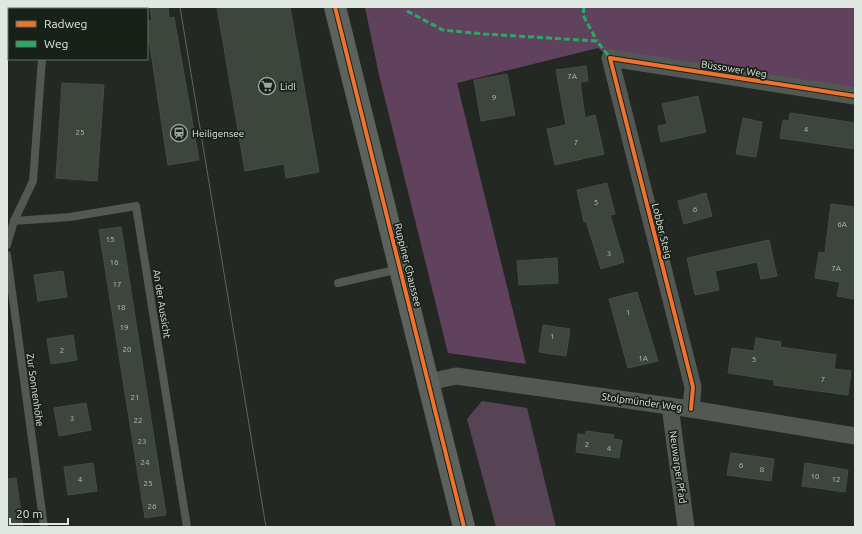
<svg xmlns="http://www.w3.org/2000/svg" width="862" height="534" viewBox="0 0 862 534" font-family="Ubuntu,sans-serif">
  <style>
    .green { fill: #564454 }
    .forest { fill: #60425e }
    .building { fill: #3c463d; stroke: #484c48 }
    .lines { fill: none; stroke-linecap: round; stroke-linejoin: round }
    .lane { stroke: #535853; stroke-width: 8 }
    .street { stroke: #535853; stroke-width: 17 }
    .secondary { stroke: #5c635d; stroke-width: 22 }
    .tram { stroke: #5e645e; stroke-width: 1 }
    .quiet { stroke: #26ab63; stroke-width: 3; stroke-dasharray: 6 3; stroke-linecap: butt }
    .cycleway-casing { stroke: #172118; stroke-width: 6 }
    .cycleway { stroke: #ef722f; stroke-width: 4 }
    .labels { text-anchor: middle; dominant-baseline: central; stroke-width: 3.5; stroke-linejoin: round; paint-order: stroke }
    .number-label { font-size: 8px; fill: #b7bfb7 }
    .street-label { font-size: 10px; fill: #e0e7e0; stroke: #172118 }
    .poi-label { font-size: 10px; fill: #e0e7e0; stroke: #172118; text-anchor: start }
  </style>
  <rect width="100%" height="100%" fill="#232823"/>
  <path class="green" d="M482,401L527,408L556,527H496L467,419Z"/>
  <path class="forest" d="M365,7H855V96L610,58L598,48L457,83L526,364L448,353L379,75Z"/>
  <g class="building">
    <path d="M150,7H168L169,18L174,17L199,160L168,165L147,26V21H152Z"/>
    <path d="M217,7H290L319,172L286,178L284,164L245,171Z"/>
    <path d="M586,66L588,81L580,82L585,118L595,115L604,154L555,165L547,129L566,125L556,70Z"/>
    <path d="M507,74L515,115L481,121L474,80Z"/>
    <path d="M62,83L104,85L97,181L56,178Z"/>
    <path d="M698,96L706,132L661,142L658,126L667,124L662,104Z"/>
    <path d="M790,113L855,123V149L780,138L783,120L789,121Z"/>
    <path d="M743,118L762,122L756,157L736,154Z"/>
    <path d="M607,183L615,214L610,215L624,262L601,269L586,221L584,222L577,190Z"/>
    <path d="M706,193L712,216L684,224L678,201Z"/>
    <path d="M831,204L855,207V299L837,296L840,282L815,278L819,252L825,253Z"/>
    <path d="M121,227L166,515L145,518L99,230Z"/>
    <path d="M769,240L777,276L761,279L757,262L715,271L719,290L695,295L687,258Z"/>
    <path d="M557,258L558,283L519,285L517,261Z"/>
    <path d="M63,271L67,297L38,301L34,275Z"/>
    <path d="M637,292L658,361L628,368L609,299Z"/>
    <path d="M543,325L570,329L566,356L539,352Z"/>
    <path d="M73,335L77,360L51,364L47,339Z"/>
    <path d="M756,338L781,342L780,347L836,355L834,369L851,371L848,395L774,385V380L728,373L732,348L754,351Z"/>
    <path d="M86,403L91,430L59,436L54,408Z"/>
    <path d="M586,431L614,435L613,439L622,440L619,458L576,452L578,434L585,435Z"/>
    <path d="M731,453L774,459L771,481L727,475Z"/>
    <path d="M93,463L97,491L68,495L64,467Z"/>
    <path d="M805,463L848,470L845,492L802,486Z"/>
    <path d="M16,478L23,527H7V479Z"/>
  </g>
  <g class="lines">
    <g class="lane">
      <path d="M45,9V7"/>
      <path d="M14,221L70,217L136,206L187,527"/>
      <path d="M7,245L14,221L33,181L42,59"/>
      <path d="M7,255L44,527"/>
      <path d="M338,283L399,269"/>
    </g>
    <g class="street">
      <path d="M429,382L456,376L691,409L855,436"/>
      <path d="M670,406L686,527"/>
      <path d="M691,409L693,387L610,58L855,96"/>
    </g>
    <path class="secondary" d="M335,7L464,527"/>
    <path class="tram" d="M180,7L266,527"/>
    <g class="quiet">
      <path d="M584,7L583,15L597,41"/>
      <path d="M407,11L443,30L484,34L597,41L610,58"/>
    </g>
    <g class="cycleway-casing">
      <g id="cycleway">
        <path d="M335,7L464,527"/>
        <path d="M691,409L693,387L610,58L855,96"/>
      </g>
    </g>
    <use href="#cycleway" class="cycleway"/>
  </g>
  <defs>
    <g id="supermarket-ring" transform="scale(0.9)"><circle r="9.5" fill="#172118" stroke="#9ea49e" stroke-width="1.5"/><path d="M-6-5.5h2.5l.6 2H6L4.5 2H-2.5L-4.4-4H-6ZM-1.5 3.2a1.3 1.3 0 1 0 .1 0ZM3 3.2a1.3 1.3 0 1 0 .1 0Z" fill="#9ea49e"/></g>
    <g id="station-ring" transform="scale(0.9)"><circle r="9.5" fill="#172118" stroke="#9ea49e" stroke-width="1.5"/><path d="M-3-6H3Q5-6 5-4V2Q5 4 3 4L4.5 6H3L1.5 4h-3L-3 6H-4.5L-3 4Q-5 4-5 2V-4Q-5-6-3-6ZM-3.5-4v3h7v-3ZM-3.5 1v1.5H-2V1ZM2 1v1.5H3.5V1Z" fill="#9ea49e"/></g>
  </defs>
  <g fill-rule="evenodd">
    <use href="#supermarket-ring" x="267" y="86"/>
    <use href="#station-ring" x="179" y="133"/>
  </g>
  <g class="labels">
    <g class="number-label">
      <text x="572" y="76">7A</text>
      <text x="494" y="97">9</text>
      <text x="806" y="129">4</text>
      <text x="80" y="132">25</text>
      <text x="576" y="142">7</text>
      <text x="596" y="202">5</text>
      <text x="695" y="209">6</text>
      <text x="842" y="224">6A</text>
      <text x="110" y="239">15</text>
      <text x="609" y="253">3</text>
      <text x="114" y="262">16</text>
      <text x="836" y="268">7A</text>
      <text x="117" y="284">17</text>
      <text x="121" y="307">18</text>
      <text x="628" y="312">1</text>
      <text x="124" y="327">19</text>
      <text x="552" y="336">1</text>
      <text x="127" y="349">20</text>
      <text x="62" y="350">2</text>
      <text x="643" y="358">1A</text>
      <text x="754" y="359">5</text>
      <text x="823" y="379">7</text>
      <text x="135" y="397">21</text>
      <text x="72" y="418">3</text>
      <text x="138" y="420">22</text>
      <text x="142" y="441">23</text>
      <text x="587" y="444">2</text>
      <text x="609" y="448">4</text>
      <text x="145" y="462">24</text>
      <text x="741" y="465">6</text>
      <text x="762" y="469">8</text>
      <text x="815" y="476">10</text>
      <text x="80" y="479">4</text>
      <text x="836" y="479">12</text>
      <text x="148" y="483">25</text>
      <text x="152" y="506">26</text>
    </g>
    <g class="street-label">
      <text transform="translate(734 69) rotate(9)">Büssower Weg</text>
      <text transform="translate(662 231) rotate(76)">Lobber Steig</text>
      <text transform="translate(408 265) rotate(76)">Ruppiner Chaussee</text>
      <text transform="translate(162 304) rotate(81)">An der Aussicht</text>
      <text transform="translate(35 390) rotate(82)">Zur Sonnenhöhe</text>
      <text transform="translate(642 402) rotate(8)">Stolpmünder Weg</text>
      <text transform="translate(678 467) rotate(82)">Neuwarper Pfad</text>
    </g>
    <g class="poi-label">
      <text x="280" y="86">Lidl</text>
      <text x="192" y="133">Heiligensee</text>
    </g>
  </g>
  <rect width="862" height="534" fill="none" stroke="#e0e7e0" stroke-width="16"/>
  <rect x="8" y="8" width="140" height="52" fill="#172118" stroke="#677068"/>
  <rect x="16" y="21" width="20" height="6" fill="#ef722f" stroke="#677068"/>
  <text x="44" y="28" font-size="12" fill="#e0e7e0">Radweg</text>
  <rect x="16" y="41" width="20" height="6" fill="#26ab63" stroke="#677068"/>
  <text x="44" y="48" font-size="12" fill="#e0e7e0">Weg</text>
  <path d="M10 518v6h58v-6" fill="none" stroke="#e0e7e0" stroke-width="2"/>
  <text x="16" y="518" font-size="12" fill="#e0e7e0" stroke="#172118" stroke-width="3" paint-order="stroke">20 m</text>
</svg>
